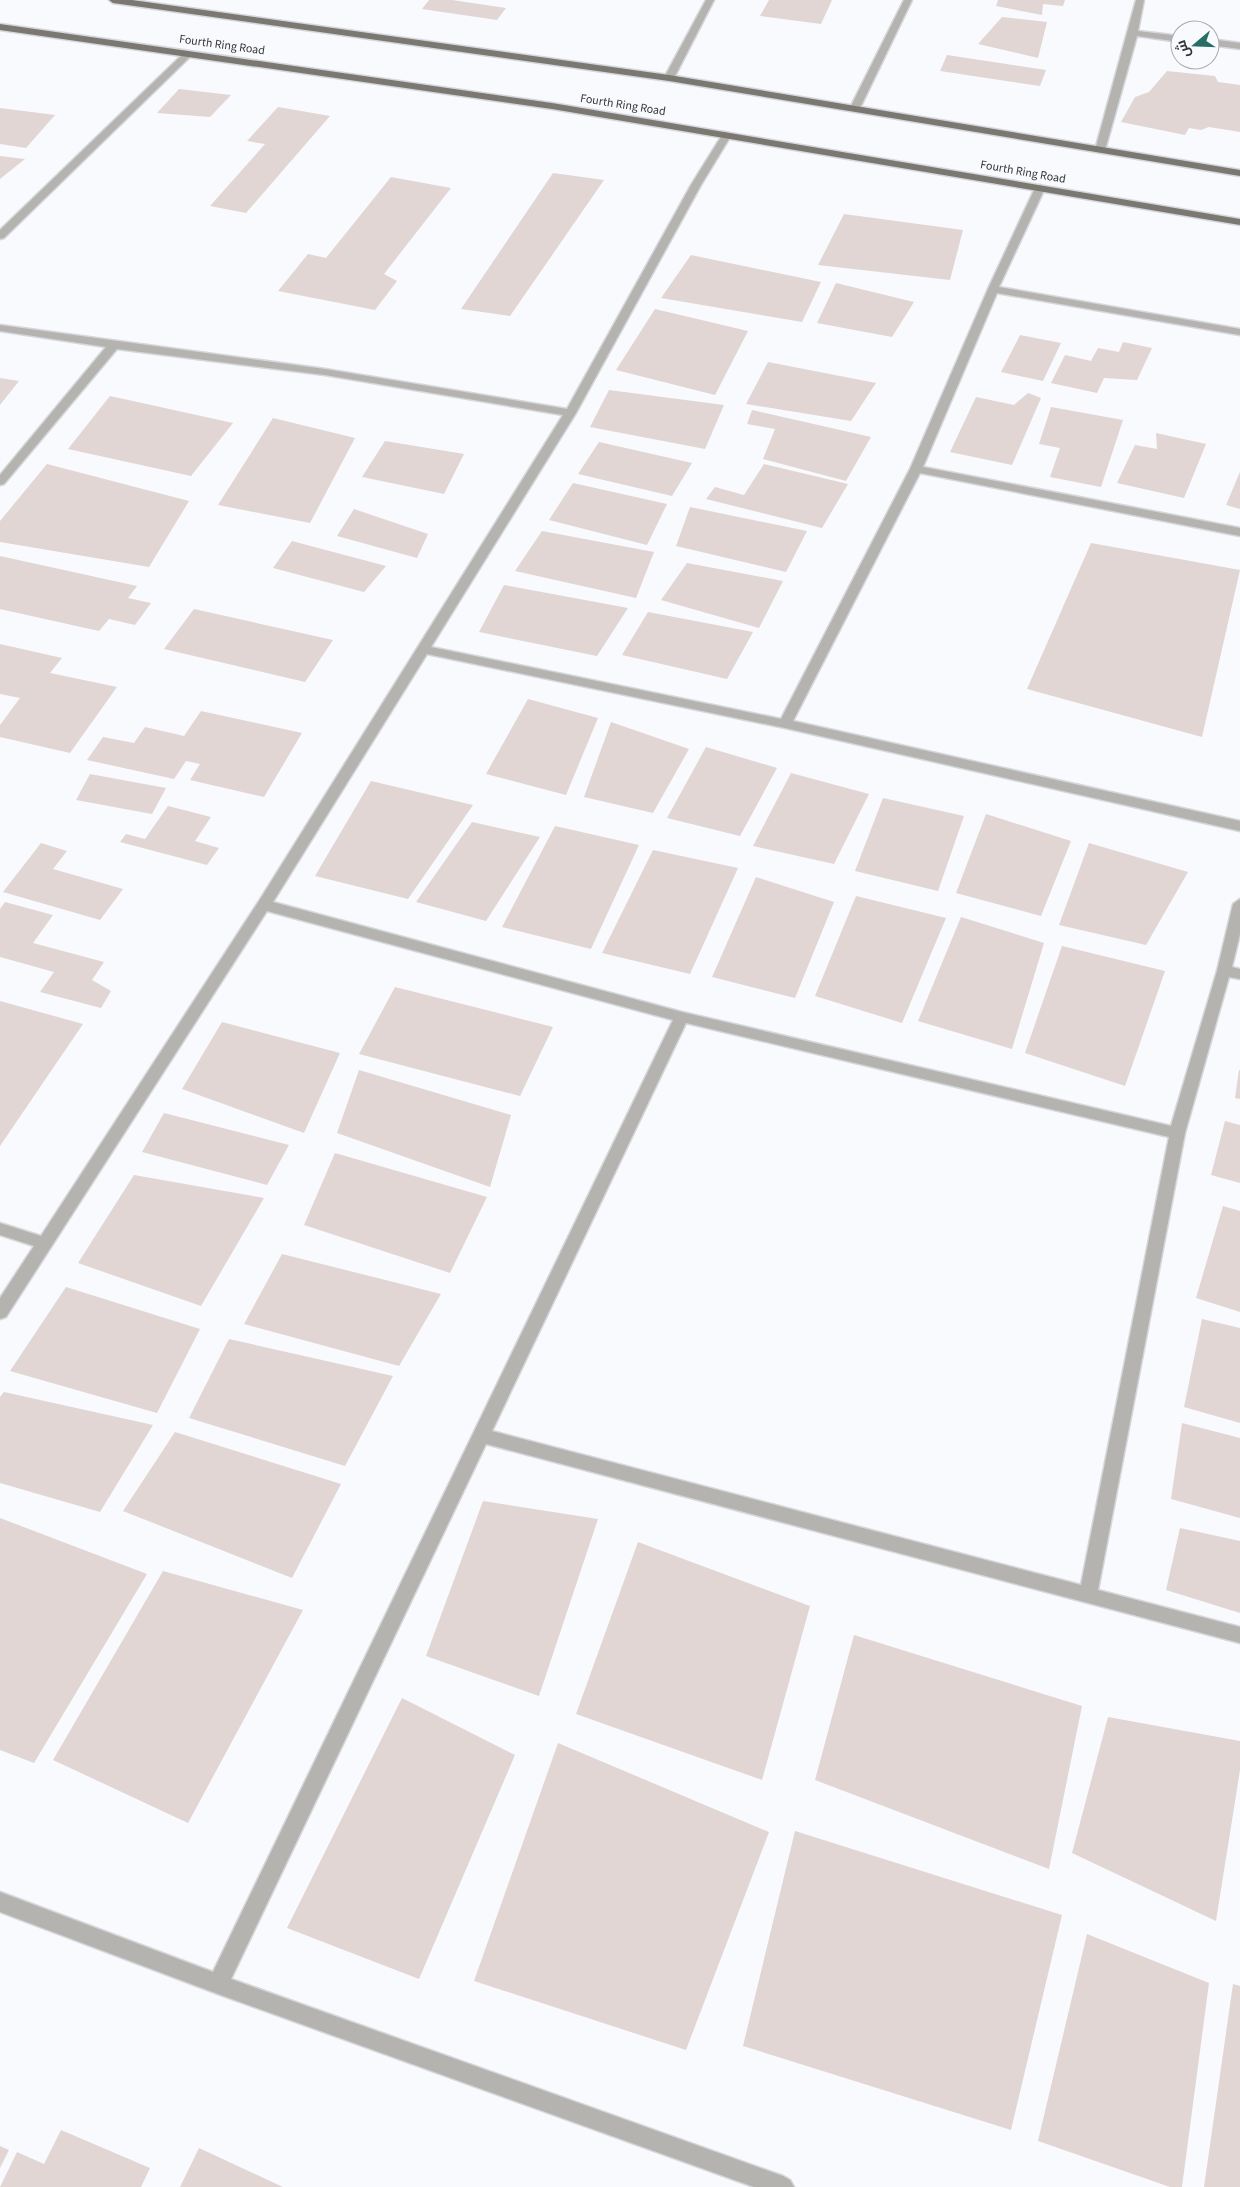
<svg xmlns="http://www.w3.org/2000/svg" width="1240" height="2187" viewBox="0 0 1240 2187" font-family="'Source Sans 3',Cairo,sans-serif">
  <style>
    .building { fill: #e1d6d4 }
    .lines { fill: none; stroke-linecap: round; stroke-linejoin: round }
    .street-casing { stroke: #d5d7da; stroke-width: 3 }
    .primary-casing { stroke: #d5d7da; stroke-width: 3 }
    .street { fill: #b5b3af; fill-rule: evenodd }
    .primary { fill: #7b7871; fill-rule: evenodd }
    .labels { text-anchor: middle; dominant-baseline: central; stroke-width: 4; stroke-linejoin: round; paint-order: stroke }
    .far-street-label { font-size: 12px; fill: #333538; stroke: #f8fafe }
  </style>
  <rect width="100%" height="100%" fill="#f8fafe"/>
  <g class="building">
    <path d="M429,0H452L506,8L497,20L422,9Z"/>
    <path d="M769,0H832L821,24L760,16Z"/>
    <path d="M998,0H1065L1063,6L1043,4L1042,15L996,6Z"/>
    <path d="M1002,17L1047,22L1038,58L978,44Z"/>
    <path d="M947,55L1046,70L1040,86L940,71Z"/>
    <path d="M1167,71L1215,76L1218,82L1240,85V132L1209,127L1201,130L1189,128L1185,135L1121,122L1135,97L1149,92Z"/>
    <path d="M179,89L231,95L210,117L157,113Z"/>
    <path d="M278,107L330,116L246,213L210,206L265,144L247,141Z"/>
    <path d="M0,108L55,115L26,148L0,144Z"/>
    <path d="M0,156L25,159L0,179Z"/>
    <path d="M553,173L604,180L510,316L461,309Z"/>
    <path d="M391,177L451,188L384,274L397,281L375,310L278,291L308,254L326,258Z"/>
    <path d="M844,214L963,230L950,280L818,265Z"/>
    <path d="M691,255L821,282L802,322L661,298Z"/>
    <path d="M836,283L914,302L892,337L817,323Z"/>
    <path d="M655,309L748,331L715,395L616,370Z"/>
    <path d="M1020,335L1061,343L1043,381L1001,372Z"/>
    <path d="M1123,342L1152,348L1137,380L1104,378L1097,393L1051,383L1065,355L1091,361L1098,348L1119,352Z"/>
    <path d="M768,362L876,383L851,421L746,404Z"/>
    <path d="M0,378L19,381L0,405Z"/>
    <path d="M609,390L724,405L705,449L590,427Z"/>
    <path d="M1028,393L1041,398L1012,465L950,452L976,397L1014,405Z"/>
    <path d="M110,396L233,423L191,476L68,449Z"/>
    <path d="M1051,407L1123,420L1101,487L1050,477L1060,448L1039,444Z"/>
    <path d="M752,410L871,437L846,481L763,459L775,429L747,424Z"/>
    <path d="M273,418L355,438L310,523L218,505Z"/>
    <path d="M1156,433L1206,444L1184,498L1117,483L1135,445L1157,449Z"/>
    <path d="M385,441L464,454L444,494L362,477Z"/>
    <path d="M599,442L692,463L672,496L578,474Z"/>
    <path d="M47,464L189,501L149,567L0,542V521Z"/>
    <path d="M764,464L848,484L822,528L706,499L715,487L744,495Z"/>
    <path d="M1240,472V509L1226,505Z"/>
    <path d="M573,483L667,504L647,545L549,520Z"/>
    <path d="M690,507L807,531L786,572L676,546Z"/>
    <path d="M354,509L428,534L417,558L337,536Z"/>
    <path d="M542,531L654,552L636,598L515,571Z"/>
    <path d="M292,541L386,566L364,592L273,568Z"/>
    <path d="M1091,543L1240,570L1202,737L1027,689Z"/>
    <path d="M0,556L137,586L128,598L151,603L135,625L109,619L99,631L0,609Z"/>
    <path d="M687,563L783,581L759,628L661,600Z"/>
    <path d="M504,585L628,608L597,656L479,632Z"/>
    <path d="M194,609L333,640L305,682L164,649Z"/>
    <path d="M648,612L753,632L727,679L622,655Z"/>
    <path d="M0,644L62,658L50,673L117,687L70,753L0,737V725L20,698L0,694Z"/>
    <path d="M528,699L598,718L566,795L486,774Z"/>
    <path d="M201,711L302,733L264,797L190,780L200,764L186,761L174,779L87,760L103,737L134,743L145,727L184,736Z"/>
    <path d="M611,722L689,749L653,813L584,797Z"/>
    <path d="M706,747L777,768L740,836L667,818Z"/>
    <path d="M791,773L869,794L834,864L753,846Z"/>
    <path d="M90,774L166,788L152,814L76,800Z"/>
    <path d="M371,781L473,805L408,899L315,876Z"/>
    <path d="M883,798L964,816L938,891L855,871Z"/>
    <path d="M168,806L211,817L195,841L219,848L207,865L120,842L126,834L145,839Z"/>
    <path d="M986,814L1071,841L1041,916L956,893Z"/>
    <path d="M472,822L540,837L486,921L416,902Z"/>
    <path d="M555,826L639,845L591,949L502,927Z"/>
    <path d="M41,843L67,851L53,869L123,889L100,920L3,892Z"/>
    <path d="M1089,843L1188,872L1146,945L1059,925Z"/>
    <path d="M653,850L738,868L690,974L602,953Z"/>
    <path d="M756,877L834,902L795,998L712,977Z"/>
    <path d="M856,896L946,918L902,1023L815,996Z"/>
    <path d="M5,902L53,915L33,943L104,962L92,980L111,991L101,1008L40,992L54,972L0,957V909Z"/>
    <path d="M961,917L1044,943L1012,1049L918,1021Z"/>
    <path d="M1062,946L1165,971L1125,1086L1025,1053Z"/>
    <path d="M395,987L553,1027L520,1096L359,1054Z"/>
    <path d="M0,1001L83,1024L0,1146Z"/>
    <path d="M222,1022L340,1053L304,1133L182,1089Z"/>
    <path d="M359,1070L511,1115L490,1187L337,1133Z"/>
    <path d="M1239,1070H1240V1099L1235,1098Z"/>
    <path d="M164,1113L289,1145L267,1185L142,1152Z"/>
    <path d="M1225,1121L1240,1125V1183L1211,1175Z"/>
    <path d="M335,1153L487,1197L450,1273L304,1225Z"/>
    <path d="M134,1175L264,1198L201,1306L78,1263Z"/>
    <path d="M1223,1206L1240,1211V1312L1196,1298Z"/>
    <path d="M282,1254L441,1294L399,1366L244,1324Z"/>
    <path d="M66,1287L200,1329L157,1413L10,1371Z"/>
    <path d="M1202,1319L1240,1328V1423L1184,1407Z"/>
    <path d="M229,1339L393,1376L345,1466L189,1418Z"/>
    <path d="M4,1392L153,1425L100,1512L0,1483V1397Z"/>
    <path d="M1182,1423L1240,1438V1518L1171,1499Z"/>
    <path d="M175,1432L341,1484L292,1578L123,1511Z"/>
    <path d="M483,1501L598,1519L539,1696L426,1656Z"/>
    <path d="M0,1518L147,1574L34,1763L0,1750Z"/>
    <path d="M1180,1528L1240,1541V1613L1166,1590Z"/>
    <path d="M638,1542L810,1606L762,1780L576,1714Z"/>
    <path d="M163,1571L303,1610L188,1823L53,1760Z"/>
    <path d="M854,1635L1082,1706L1049,1869L815,1780Z"/>
    <path d="M402,1698L515,1755L419,1979L287,1928Z"/>
    <path d="M1108,1717L1240,1741V1770L1216,1921L1072,1853Z"/>
    <path d="M558,1743L769,1832L686,2050L474,1981Z"/>
    <path d="M795,1831L1062,1915L1011,2130L743,2046Z"/>
    <path d="M1087,1934L1209,1983L1182,2187H1170L1038,2141Z"/>
    <path d="M1233,1984L1240,1986V2187H1204Z"/>
    <path d="M61,2130L150,2168L141,2187H0L17,2152L44,2164Z"/>
    <path d="M0,2146L9,2150L0,2168Z"/>
    <path d="M199,2148L283,2187H180Z"/>
  </g>
  <g class="lines">
    <g class="street-casing">
      <g id="street">
        <path d="M706,0H714L674,78L666,80L664,78Z"/>
        <path d="M904,0H912L860,108L852,110L850,108Z"/>
        <path d="M1136,0H1144L1138,31L1180,36V42L1137,36L1105,150L1100,153L1095,150Z"/>
        <path d="M1210,39L1240,43V49L1210,45Z"/>
        <path d="M186,51L194,53L4,238L0,239V230Z"/>
        <path d="M724,132L732,134L701,185L576,413L431,647L781,719L910,469L988,289L1035,188L1040,185L1045,188L999,287L1240,329V335L997,293L923,467L1240,528V536L920,473L793,721L1240,821V831L785,728L427,654L273,902L682,1012L1171,1126L1217,971L1233,904L1240,899V934L1232,967L1240,969V979L1229,977L1185,1133L1098,1590L1240,1627V1643L486,1444L231,1979L783,2176L790,2180L794,2187H754L218,1994L0,1912V1892L213,1972L673,1020L267,911L6,1317L0,1319V1298L34,1246L0,1235V1223L41,1236L259,901L563,415L325,375L117,349L4,484L0,485V475L106,347L0,331V325L325,369L567,409L691,185ZM686,1023L1169,1137L1081,1585L492,1431Z"/>
      </g>
    </g>
    <g class="primary-casing">
      <g id="primary">
        <path d="M109,0H132L669,75L1240,170V176L669,81L113,3Z"/>
        <path d="M0,24L552,103L1240,219V225L552,109L0,30Z"/>
      </g>
    </g>
    <use href="#street" class="street"/>
    <use href="#primary" class="primary"/>
  </g>
  <g class="labels">
    <g class="far-street-label">
      <text transform="translate(222 45) rotate(8)">Fourth Ring Road</text>
      <text transform="translate(623 105) rotate(9)">Fourth Ring Road</text>
      <text transform="translate(1023 172) rotate(10)">Fourth Ring Road</text>
    </g>
  </g>
  <g transform="translate(1195 45) rotate(251)"><circle r="24" fill="#f8fafe" stroke="#a9abaf"/>
  <path d="M0-4L9 19L0 12L-9 19Z" fill="#266f67"/>
  <text y="-8" font-size="14" font-weight="bold" text-anchor="middle" fill="#333538">ش</text>
  </g>
</svg>
